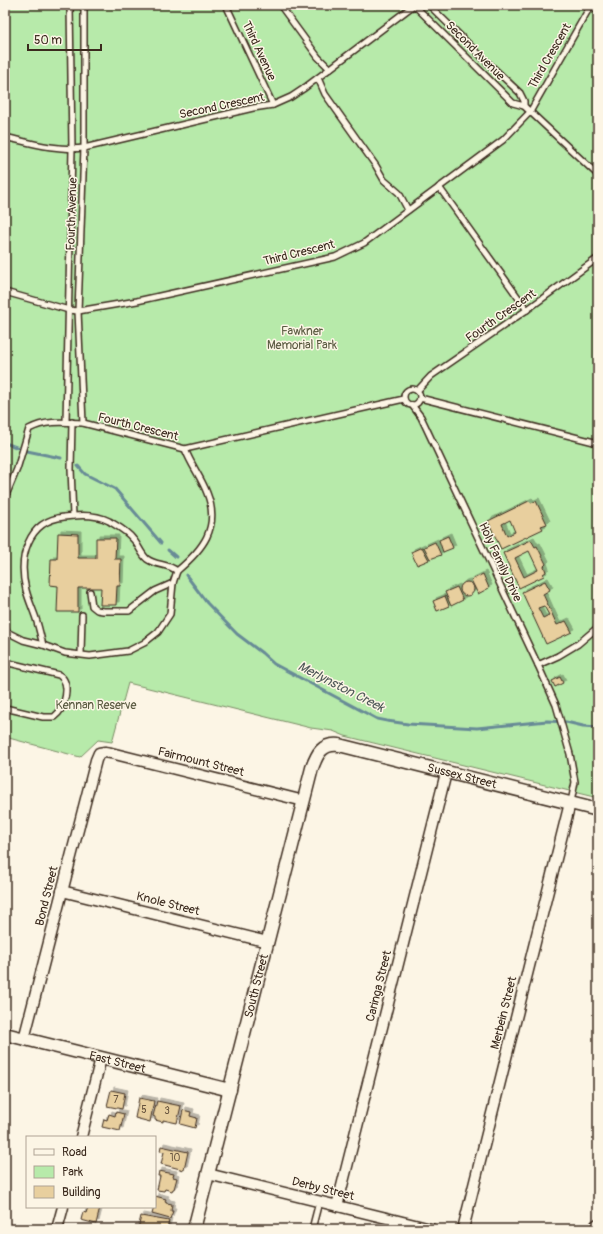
<svg xmlns="http://www.w3.org/2000/svg" width="603" height="1234" viewBox="0 0 603 1234" font-family="Pangolin,sans-serif">
  <style>
    .green { fill: #b7eaaa; stroke: #798a64 }
    .lines { fill: none; stroke-linecap: round; stroke-linejoin: round }
    .stream { stroke: #678b96; stroke-width: 3 }
    .building { fill: #e8cf9e; stroke: #3b2a1e; fill-rule: evenodd; filter: url(#shadow) }
    .service-casing { stroke: #3b2a1e; stroke-width: 8 }
    .minor-casing { stroke: #3b2a1e; stroke-width: 13 }
    .tertiary-casing { stroke: #3b2a1e; stroke-width: 15 }
    .secondary-casing { stroke: #3b2a1e; stroke-width: 17 }
    .service { stroke: #fcf5e5; stroke-width: 5 }
    .minor { stroke: #fcf5e5; stroke-width: 10 }
    .tertiary { stroke: #fcf5e5; stroke-width: 12 }
    .secondary { stroke: #fcf5e5; stroke-width: 14 }
    .labels { text-anchor: middle; dominant-baseline: central; stroke-width: 3; stroke-linejoin: round; paint-order: stroke }
    .number-label { font-size: 10px; fill: #66533e }
    .street-label { font-size: 12px; fill: #3b2a1e; stroke: #fcf5e5 }
    .park-label { font-size: 12px; fill: #5a5a41; stroke: #fcf5e5 }
    .water-label { font-size: 13px; font-style: italic; fill: #515a5a; stroke: #fcf5e5 }
  </style>
  <defs>
    <filter id="shadow"><feDropShadow dx="3" dy="-3" stdDeviation="0" flood-color="#0004"/></filter>
  </defs>
  <rect width="100%" height="100%" fill="#fcf5e5"/>
  <filter id="ink" filterUnits="userSpaceOnUse"><feTurbulence type="fractalNoise" baseFrequency=".025" numOctaves="2"/><feDisplacementMap in="SourceGraphic" scale="8" xChannelSelector="R" yChannelSelector="G"/><feConvolveMatrix kernelMatrix="1 2 1 2 8 2 1 2 1" color-interpolation-filters="sRGB"/></filter>
  <g filter="url(#ink)">
    <path class="green" d="M5,5H598V798L345,736L333,731L311,728L128,683L112,742L98,740L80,757L5,737Z"/>
    <g class="lines">
      <g class="stream">
        <path d="M5,443L27,451L61,458"/>
        <path d="M78,466L85,474L115,489L161,543"/>
        <path d="M168,550L176,557"/>
        <path d="M186,575L207,603L237,634L262,653L274,664L364,712L377,719L387,721L408,724L477,728L547,721L566,722L583,726L598,727"/>
      </g>
    </g>
    <g class="building">
      <path d="M529,501L531,503L536,501L547,524L541,526L543,529L501,549L488,521ZM510,520L515,532L507,536L502,524Z"/>
      <path d="M58,533L78,534V558H96V538H116L115,559H121L120,586H117L116,605H100L101,588H78V612H57L58,586L50,585L51,559H57Z"/>
      <path d="M448,536L453,548L443,552L439,540Z"/>
      <path d="M531,540L535,547L537,546L546,564L544,566L546,572L543,574L544,576L519,588L503,553ZM529,551L538,570L524,577L515,558Z"/>
      <path d="M435,542L441,555L430,559L424,547Z"/>
      <path d="M422,547L429,560L417,565L411,552Z"/>
      <path d="M483,574L489,588L478,594L471,580Z"/>
      <path d="M545,581L550,590L543,594L557,625L566,621L572,632L546,644L522,592ZM544,606L549,615L543,618L538,608Z"/>
      <circle cx="467" cy="589" r="7"/>
      <path d="M457,587L463,600L451,606L445,592Z"/>
      <path d="M445,596L449,606L437,611L433,601Z"/>
      <path d="M560,677L563,683L555,687L552,681Z"/>
      <path d="M111,1090L125,1093L122,1109L107,1106Z"/>
      <path d="M139,1098L154,1101L150,1122L135,1118Z"/>
      <path d="M157,1101L181,1106L177,1123L163,1120V1122L155,1120V1117L153,1116Z"/>
      <path d="M183,1110L191,1112L190,1116L197,1118L195,1128L180,1124Z"/>
      <path d="M116,1112L124,1114L120,1131L102,1127L104,1119L107,1120L109,1114L115,1116Z"/>
      <path d="M161,1146L188,1152L184,1170L161,1164L164,1152L160,1151Z"/>
      <path d="M159,1171L174,1174L173,1177L177,1178L174,1189H173L172,1191L165,1189L164,1191L157,1190L160,1176H158Z"/>
      <path d="M155,1196L166,1199L165,1201L167,1202V1203L172,1204L171,1211H173L170,1219L152,1214L154,1207H155Z"/>
      <path d="M88,1207L100,1208L96,1224L81,1220L83,1212L86,1213Z"/>
      <path d="M141,1216L169,1221L167,1229L161,1228V1229H138Z"/>
    </g>
    <g class="lines">
      <g class="service-casing">
        <g id="service">
          <path d="M226,5L273,105"/>
          <path d="M280,5L318,57L330,69"/>
          <path d="M414,5L513,103L524,106L598,175"/>
          <path d="M429,5L488,63L520,93L524,101V106"/>
          <path d="M589,5L598,11"/>
          <path d="M318,78L325,94L376,166L384,180L399,193L408,210"/>
          <path d="M5,137C31,143 57,151 84,148L253,108L273,105L291,97L303,89L414,5"/>
          <path d="M439,187L527,310"/>
          <path d="M5,292L69,310L78,311L137,301L335,257L364,243L503,140L530,112L591,5"/>
          <circle cx="412" cy="397" r="8"/>
          <path d="M417,391L431,376L528,309L598,258"/>
          <path d="M420,398L598,443"/>
          <path d="M412,405L421,417L538,665L558,656L578,644L598,627"/>
          <path d="M66,422L72,149L70,5"/>
          <path d="M72,422L71,469L73,516"/>
          <path d="M83,423L78,311L84,148V5"/>
          <path d="M5,493H7L17,469L29,429C45,420 64,422 83,423L185,449L404,399"/>
          <path d="M90,592L92,606L97,610L103,611H129L155,591L173,583"/>
          <path d="M5,630L9,633L23,640L43,645L65,653L90,656L128,651L144,643L158,632L170,614L173,583L177,571"/>
          <path d="M43,645C40,634 38,623 34,613C31,605 28,598 26,590C18,558 27,521 64,517C77,515 96,514 109,521C117,526 127,531 133,539C138,544 141,554 147,559C156,566 168,563 177,571C202,550 221,528 207,493C201,477 191,465 185,449"/>
          <path d="M81,654L82,615"/>
          <path d="M5,662L59,675C72,683 65,709 54,717H43L5,708"/>
          <path d="M538,665L556,705L570,754L575,782L571,802"/>
          <path d="M312,1229L319,1202"/>
        </g>
      </g>
      <g class="minor-casing">
        <g id="minor">
          <path d="M62,891L268,942"/>
          <path d="M24,1039L96,760L99,753L105,752L111,753L304,801"/>
          <path d="M81,1137L101,1058"/>
          <path d="M208,1174L431,1229"/>
          <path d="M337,1206L446,773"/>
          <path d="M57,1229L63,1207"/>
          <path d="M463,1229L570,803"/>
        </g>
      </g>
      <g class="tertiary-casing">
        <g id="tertiary">
          <path id="s1" d="M5,1034L230,1090"/>
          <path id="s2" d="M194,1229L312,768C317,754 322,743 339,745L598,810"/>
        </g>
      </g>
      <g class="secondary-casing">
        <path id="secondary" d="M597,1229L598,1226"/>
      </g>
      <use href="#service" class="service"/>
      <use href="#minor" class="minor"/>
      <use href="#tertiary" class="tertiary"/>
      <use href="#secondary" class="secondary"/>
    </g>
  </g>
  <g class="labels">
    <g class="number-label">
      <text x="116" y="1100">7</text>
      <text x="144" y="1110">5</text>
      <text x="167" y="1111">3</text>
      <text x="175" y="1158">10</text>
    </g>
    <g class="street-label">
      <text transform="translate(259 51) rotate(65)">Third Avenue</text>
      <text transform="translate(475 51) rotate(45)">Second Avenue</text>
      <text transform="translate(550 56) rotate(-60)">Third Crescent</text>
      <text transform="translate(222 106) rotate(-12)">Second Crescent</text>
      <text transform="translate(72 214) rotate(-88)">Fourth Avenue</text>
      <text transform="translate(299 253) rotate(-14)">Third Crescent</text>
      <text transform="translate(501 316) rotate(-35)">Fourth Crescent</text>
      <text transform="translate(138 427) rotate(14)">Fourth Crescent</text>
      <text transform="translate(500 562) rotate(65)">Holy Family Drive</text>
      <text transform="translate(201 762) rotate(14)">Fairmount Street</text>
      <text stroke="none"><textPath href="#s2" startOffset="642">Sussex Street</textPath></text>
      <text transform="translate(47 896) rotate(-76)">Bond Street</text>
      <text transform="translate(168 904) rotate(14)">Knole Street</text>
      <text stroke="none"><textPath href="#s2" startOffset="251">South Street</textPath></text>
      <text transform="translate(379 986) rotate(-76)">Caringa Street</text>
      <text transform="translate(504 1013) rotate(-76)">Merbein Street</text>
      <text stroke="none"><textPath href="#s1" startOffset="116">East Street</textPath></text>
      <text transform="translate(323 1189) rotate(14)">Derby Street</text>
    </g>
    <g class="park-label">
      <text x="302" y="331">Fawkner<tspan x="302" dy="14">Memorial Park</tspan></text>
      <text x="96" y="705">Kennan Reserve</text>
    </g>
    <g class="water-label">
      <text transform="translate(341 687) rotate(27)">Merlynston Creek</text>
    </g>
  </g>
  <rect width="603" height="1234" fill="none" stroke="#fcf5e5" stroke-width="20"/>
  <rect x="10" y="10" width="583" height="1214" fill="none" stroke="#3b2a1e" stroke-width="1.5" filter="url(#ink)"/>
  <rect x="26" y="1136" width="130" height="72" fill="#fcf5e5" stroke="#afa495"/>
  <rect x="34" y="1149" width="20" height="6" fill="#fcf5e5" stroke="#afa495"/>
  <text x="62" y="1156" font-size="12" fill="#3b2a1e">Road</text>
  <rect x="34" y="1166" width="20" height="12" fill="#b7eaaa" stroke="#afa495"/>
  <text x="62" y="1176" font-size="12" fill="#3b2a1e">Park</text>
  <rect x="34" y="1186" width="20" height="12" fill="#e8cf9e" stroke="#afa495"/>
  <text x="62" y="1196" font-size="12" fill="#3b2a1e">Building</text>
  <path d="M28 44v6h73v-6" fill="none" stroke="#3b2a1e" stroke-width="2"/>
  <text x="34" y="44" font-size="12" fill="#3b2a1e" stroke="#fcf5e5" stroke-width="3" paint-order="stroke">50 m</text>
</svg>
